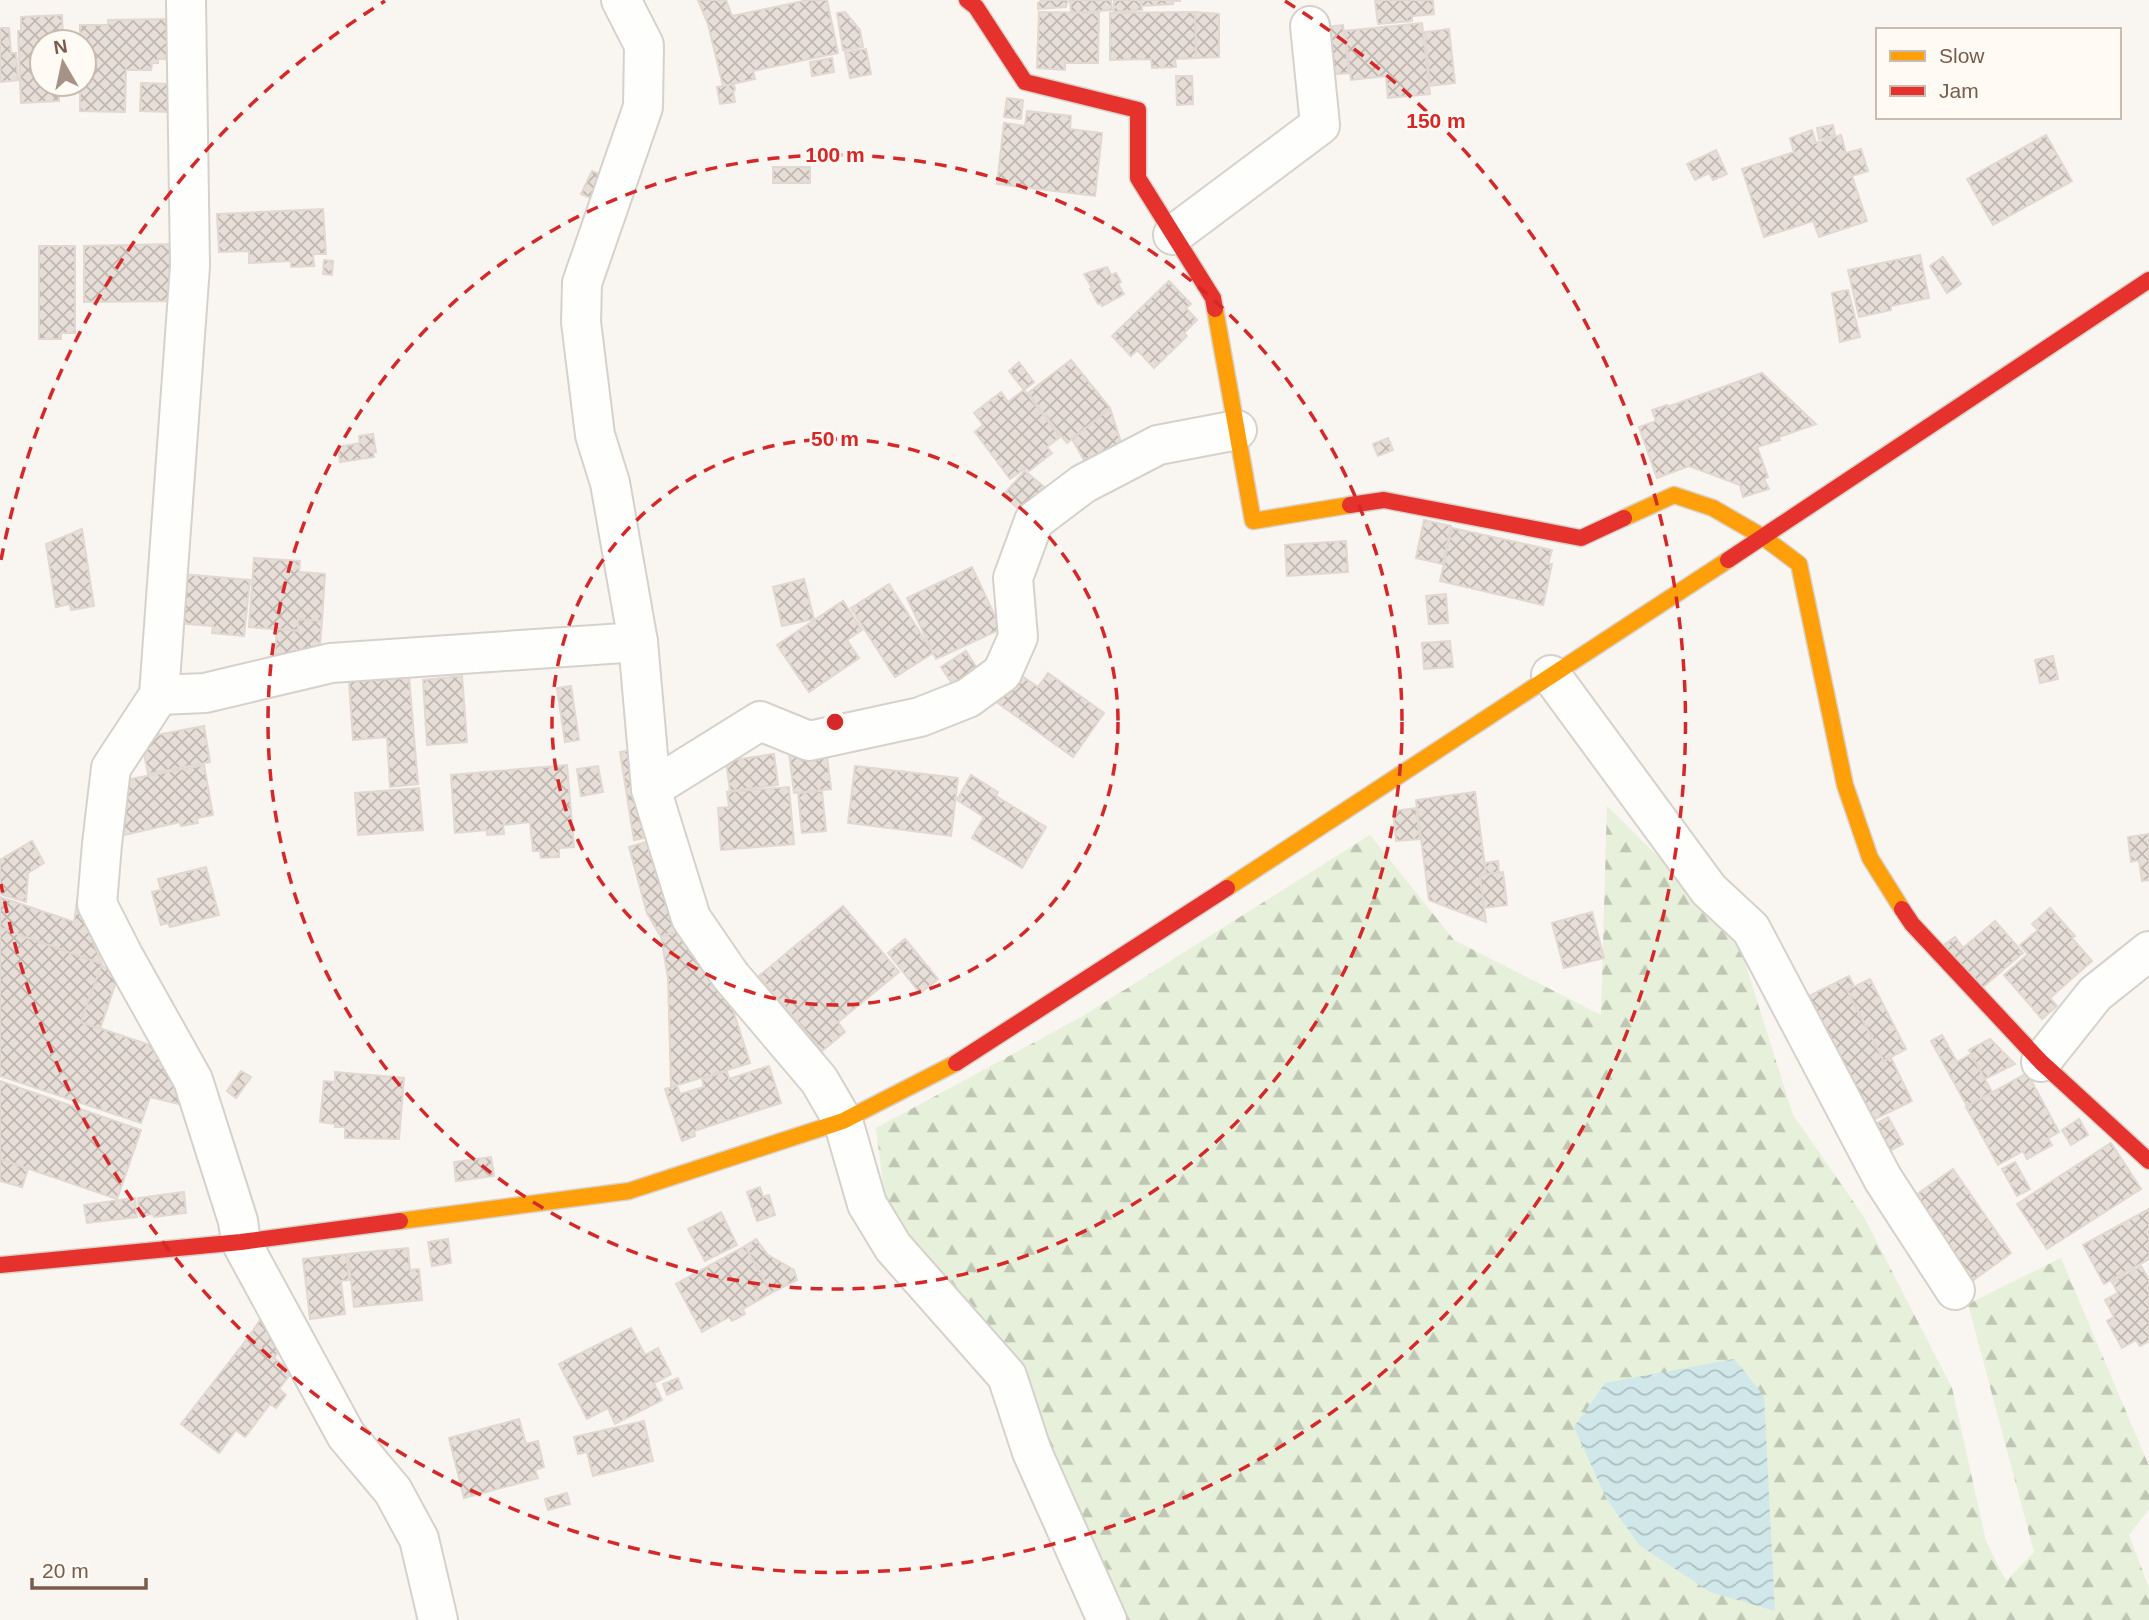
<svg xmlns="http://www.w3.org/2000/svg" width="2149" height="1620" viewBox="0 0 2149 1620" font-family="Helvetica,sans-serif">
  <style>
    .forest { fill: url(#forest-firs) }
    .water { fill: url(#water-waves) }
    .building { fill: url(#building-cross-hatch); stroke: #e2d8d2; stroke-width: 2 }
    .lines { fill: none; stroke-linecap: round; stroke-linejoin: round }
    .street-casing { stroke: #d7d1cb; stroke-width: 42 }
    .slow-casing { stroke: #d9d2cb; stroke-width: 19 }
    .jam-casing { stroke: #d9d2cb; stroke-width: 19 }
    .street { stroke: #fefefd; stroke-width: 38 }
    .slow { stroke: #ff9f0a; stroke-width: 16 }
    .jam { stroke: #e5322d; stroke-width: 16 }
    .ring { fill: none; stroke: #d62828; stroke-width: 3.5; stroke-dasharray: 12 9 }
    .centre { fill: #d62828; stroke: #fffaf3; stroke-width: 3.5 }
    .ring-label { font-size: 21px; text-anchor: middle; font-weight: bold; fill: #d62828; stroke: #fffaf3; stroke-width: 5; stroke-linejoin: round; paint-order: stroke }
  </style>
  <defs>
    <pattern id="forest-firs" width="22" height="20" patternUnits="userSpaceOnUse" patternTransform="scale(1.75)"><rect width="22" height="20" fill="#e7f0db"/><path d="M5 1l3.5 6h-7zM16 11l3.5 6h-7z" fill="#c0c6b4"/></pattern>
    <pattern id="water-waves" width="16" height="10" patternUnits="userSpaceOnUse" patternTransform="scale(1.75)"><rect width="16" height="10" fill="#d0e8ea"/><path d="M0 5q4-4 8 0t8 0" fill="none" stroke="#aebfc0"/></pattern>
    <pattern id="building-cross-hatch" width="8" height="8" patternUnits="userSpaceOnUse" patternTransform="scale(1.75)"><rect width="8" height="8" fill="#e6ded7"/><path d="M0 0l8 8M0 8l8-8" fill="none" stroke="#bfb7b1"/></pattern>
  </defs>
  <rect width="100%" height="100%" fill="#f9f5f0"/>
  <path class="forest" d="M1607,806L1736,934L1793,1115L1864,1217L1952,1388L1986,1541L2006,1581L2034,1552L1968,1304L2061,1258L2149,1466V1509L2129,1535L2149,1588V1620H1123L1051,1455L886,1209L876,1128L1083,1016L1370,835L1454,940L1601,1015Z"/>
  <path class="water" d="M1734,1359L1764,1396L1775,1611L1710,1592L1639,1545L1606,1498L1574,1427L1605,1383Z"/>
  <g class="building">
    <path d="M698,0H726L732,16L808,0H827L838,53L753,71L755,79L723,86L708,24Z"/>
    <path d="M1042,0H1068L1066,7L1038,9V3Z"/>
    <path d="M1070,0H1111L1112,10L1071,13Z"/>
    <path d="M1114,0H1141L1142,10L1114,12Z"/>
    <path d="M1141,0H1180V1H1173V4L1141,6Z"/>
    <path d="M1375,0H1433L1434,14L1412,16V21L1378,24Z"/>
    <path d="M845,12L860,30L863,47L843,50L837,13Z"/>
    <path d="M1039,12L1099,13L1098,63H1065V70L1037,68Z"/>
    <path d="M1195,12L1219,14V57L1196,58Z"/>
    <path d="M1195,12L1196,58L1175,59L1176,67L1152,68L1151,59L1110,60V13Z"/>
    <path d="M62,15L63,42H42V84H59V101L21,103L18,31H21V17Z"/>
    <path d="M170,19L169,59H158V63H152L151,70H126L125,112L80,111V84H84V42H80V25H108V20Z"/>
    <path d="M1422,23L1430,94L1388,98L1386,76L1351,80L1345,31Z"/>
    <path d="M1343,25L1349,73L1325,75V27Z"/>
    <path d="M0,28H9L11,53H16L18,80L0,82Z"/>
    <path d="M1449,29L1455,83L1430,86L1425,32Z"/>
    <path d="M866,49L871,74L850,78L845,52Z"/>
    <path d="M832,58L834,72L812,76L810,62Z"/>
    <path d="M1176,76H1192L1193,104L1177,105Z"/>
    <path d="M141,83L170,84V112L140,111Z"/>
    <path d="M734,84L735,90L733,91L735,102L720,104L717,87Z"/>
    <path d="M1007,98L1023,100L1021,119L1004,117Z"/>
    <path d="M1027,111L1071,116L1070,129L1102,133L1095,196L997,184L1004,123L1025,126Z"/>
    <path d="M1833,125L1835,136L1819,139L1817,128Z"/>
    <path d="M1812,130L1816,143L1841,135L1846,153L1861,149L1868,171L1852,176L1867,221L1819,237L1813,221L1764,237L1742,169L1794,152L1790,138Z"/>
    <path d="M2046,135L2072,181L1993,225L1967,179Z"/>
    <path d="M1716,150L1727,174L1713,180L1709,173L1695,180L1687,164Z"/>
    <rect x="773" y="167" width="37" height="16"/>
    <path d="M592,171L606,177L595,200L581,194Z"/>
    <path d="M323,209L326,254H313L314,266L291,267V261L249,263V251L219,252L217,214Z"/>
    <path d="M174,244V301L84,302V246Z"/>
    <path d="M39,246H75V333H61V339H39Z"/>
    <path d="M1920,255L1929,298L1891,306V310L1859,317L1848,270Z"/>
    <path d="M1943,257L1961,284L1947,293L1930,266Z"/>
    <path d="M324,260L333,261L332,275L323,274Z"/>
    <path d="M1107,267L1111,275L1116,273L1121,282L1118,284L1124,294L1102,306L1101,303L1098,304L1090,289L1092,288L1084,274Z"/>
    <path d="M1169,281L1191,304L1186,308L1197,320L1184,333L1187,336L1154,368L1137,350L1131,356L1112,336Z"/>
    <path d="M1848,290L1860,337L1840,342L1832,293Z"/>
    <path d="M1071,360L1110,408L1067,443L1028,393Z"/>
    <path d="M1019,362L1034,382L1024,390L1009,371Z"/>
    <path d="M1762,373L1816,424L1779,437L1780,440L1757,447L1768,477L1764,479L1769,489L1743,497L1740,485L1689,466L1657,478L1639,427L1656,421L1652,410L1667,405V407Z"/>
    <path d="M1024,390L1060,437L1047,447L1052,453L1029,471L1026,468L1010,479L975,432L983,425L974,413L1001,392L1008,402Z"/>
    <path d="M1110,408L1122,446L1084,460L1072,439Z"/>
    <path d="M373,434L376,452H373L374,457L340,462L338,447L360,443L359,436Z"/>
    <path d="M1388,438L1393,450L1378,456L1373,444Z"/>
    <path d="M1025,471L1048,490L1025,515L1003,495Z"/>
    <path d="M1424,520L1451,526L1443,564L1416,558Z"/>
    <path d="M1452,528L1552,550L1548,564H1552L1543,605L1440,581Z"/>
    <path d="M82,529L94,606L71,610L70,604L56,607L46,544Z"/>
    <path d="M1346,541L1348,572L1287,576L1285,545Z"/>
    <path d="M254,558L300,561L299,572L325,574L322,621L298,619V631L249,627Z"/>
    <path d="M972,567L1001,629L936,659L907,598Z"/>
    <path d="M182,574L250,580L244,636L212,633L213,626L177,623Z"/>
    <path d="M804,579L814,619L782,626L773,587Z"/>
    <path d="M889,584L933,653L895,677L851,608Z"/>
    <path d="M1446,594L1448,623L1429,624L1426,596Z"/>
    <path d="M843,601L862,630L847,640L859,658L809,692L777,645Z"/>
    <path d="M298,619L322,621L319,657L275,654L277,629L298,631Z"/>
    <path d="M1450,641L1453,667L1424,669L1422,643Z"/>
    <path d="M966,651L980,673L955,688L941,667Z"/>
    <path d="M2053,656L2058,679L2040,683L2035,660Z"/>
    <path d="M1048,673L1104,713L1073,757L998,703L1019,674L1038,687Z"/>
    <path d="M409,676L418,784L390,787L387,737L353,740L349,681Z"/>
    <path d="M462,676L467,742L427,745L423,680Z"/>
    <path d="M571,686L579,740L565,742L557,688Z"/>
    <path d="M204,726L210,762L148,774L143,748L148,747L146,737Z"/>
    <path d="M826,749L831,789L794,793L789,753Z"/>
    <path d="M631,750L645,838L634,840L620,752Z"/>
    <path d="M774,754L778,785L730,791L726,761Z"/>
    <path d="M204,765L213,815L197,818L198,823L181,826L180,822L116,837L120,781Z"/>
    <path d="M567,765L574,847L559,848V857L541,858L540,851H533L530,822L503,825L504,834L487,835V830L455,833L451,775Z"/>
    <path d="M598,766L603,792L581,796L577,769Z"/>
    <path d="M855,766L958,778L951,836L848,823Z"/>
    <path d="M971,775L998,792L996,796L1046,827L1022,868L972,838L984,817L957,800Z"/>
    <path d="M789,787L794,844L721,850L718,808L729,807L727,792Z"/>
    <path d="M419,788L423,830L358,835L355,793Z"/>
    <path d="M822,791L826,831L802,833L798,793Z"/>
    <path d="M1475,792L1486,874L1480,875L1486,922L1429,900L1416,800Z"/>
    <path d="M1416,808L1420,839L1396,841L1393,811Z"/>
    <path d="M2149,834V880L2142,881L2139,860L2131,862L2128,837Z"/>
    <path d="M653,840L683,929L661,937L647,913L629,847Z"/>
    <path d="M32,841L44,863L28,873L26,902L0,894V860Z"/>
    <path d="M1498,861L1499,873L1486,874L1485,863Z"/>
    <path d="M206,867L219,915L170,927L168,923L161,925L152,892L161,890L158,879Z"/>
    <path d="M1503,872L1507,905L1484,908L1480,875Z"/>
    <path d="M0,897L74,922L77,901L102,964L0,928Z"/>
    <path d="M843,906L899,972L838,1022L845,1032L822,1051L759,976Z"/>
    <path d="M2050,908L2075,936L2072,938L2092,961L2050,998L2057,1006L2042,1019L2004,975L2028,954L2020,945L2038,930L2032,924Z"/>
    <path d="M1592,912L1604,958L1564,968L1552,923Z"/>
    <path d="M1995,921L2023,953L1982,988L1941,947L1955,937L1963,948Z"/>
    <path d="M0,928L102,964L81,1022L165,1050L187,1106L150,1097L141,1123L0,1076Z"/>
    <path d="M683,929L726,988L750,1063L671,1087L668,978L661,937Z"/>
    <path d="M905,939L938,979L920,993L888,953Z"/>
    <path d="M101,966L119,973L100,1029L81,1022Z"/>
    <path d="M1849,976L1854,986L1847,990L1884,1061L1891,1058L1912,1101L1865,1124L1803,999Z"/>
    <path d="M1870,979L1906,1049L1884,1061L1847,990Z"/>
    <path d="M1942,1035L1957,1062L1971,1054L1992,1092L1967,1106L1931,1041Z"/>
    <path d="M1990,1039L2015,1064L1985,1079L1969,1050Z"/>
    <path d="M769,1066L781,1103L694,1131L695,1136L682,1141L665,1089L677,1086L680,1094L704,1087L702,1079L727,1071L729,1079Z"/>
    <path d="M241,1071L251,1077L236,1098L227,1091Z"/>
    <path d="M335,1072L404,1078L399,1139L345,1138V1127H335V1124L320,1122L324,1081L335,1082Z"/>
    <path d="M2027,1073L2059,1132L2048,1138L2052,1145L2027,1159L2023,1151L1998,1165L1966,1107Z"/>
    <path d="M0,1081L141,1130L117,1199L0,1159Z"/>
    <path d="M1888,1117L1903,1144L1881,1155L1867,1129Z"/>
    <path d="M2079,1119L2088,1135L2071,1145L2062,1130Z"/>
    <path d="M2111,1143L2141,1189L2047,1249L2017,1204Z"/>
    <path d="M491,1157L494,1176L456,1181L454,1162Z"/>
    <path d="M0,1159L28,1169L22,1187L0,1181Z"/>
    <path d="M2015,1162L2030,1189L2017,1196L2002,1169Z"/>
    <path d="M1953,1169L2011,1253L1972,1281L1913,1197Z"/>
    <path d="M760,1187L763,1197L769,1195L775,1215L757,1221L747,1192Z"/>
    <path d="M184,1192L186,1213L154,1217L153,1214L140,1216L138,1198Z"/>
    <path d="M135,1198L137,1217L87,1223L84,1205Z"/>
    <path d="M2149,1209V1259L2104,1284L2083,1245Z"/>
    <path d="M721,1212L737,1245L705,1261L688,1229Z"/>
    <path d="M448,1239L451,1263L432,1266L428,1242Z"/>
    <path d="M756,1239L768,1255L794,1270L797,1280L771,1293L745,1246Z"/>
    <path d="M745,1246L771,1293L743,1309L745,1314L732,1321L729,1317L702,1332L676,1284Z"/>
    <path d="M408,1248L410,1270L419,1269L422,1300L354,1307L348,1254Z"/>
    <path d="M346,1254L349,1280L341,1281L345,1314L310,1319L303,1259Z"/>
    <path d="M2141,1266L2149,1280V1341L2140,1346L2136,1340L2122,1348L2107,1321L2114,1317L2105,1300L2118,1293L2112,1282Z"/>
    <path d="M264,1314L282,1346L274,1358L248,1338Z"/>
    <path d="M631,1328L645,1355L658,1348L671,1374L654,1383L662,1400L615,1424L608,1408L587,1419L559,1364Z"/>
    <path d="M248,1338L292,1372L279,1389L286,1395L276,1408L270,1404L245,1437L236,1430L219,1453L181,1424Z"/>
    <path d="M678,1378L682,1388L667,1395L663,1384Z"/>
    <path d="M519,1419L526,1444L538,1441L544,1467L535,1470L538,1478L464,1498L449,1438Z"/>
    <path d="M644,1421L653,1461L593,1476L587,1452L578,1454L574,1437Z"/>
    <path d="M567,1493L570,1504L548,1510L545,1499Z"/>
  </g>
  <g class="lines">
    <g class="street-casing">
      <g id="street">
        <path d="M621,0L644,45L643,107L582,283L581,322L595,435L610,483L638,642L651,789L691,918L730,975L819,1080L843,1121L867,1204L893,1247L1007,1376L1032,1452L1107,1620"/>
        <path d="M186,1L190,266L159,695L111,768L102,844L97,904L123,955L193,1080L238,1221L241,1242L346,1435L393,1491L419,1539L438,1620"/>
        <path d="M1173,235L1320,125L1310,26"/>
        <path d="M1551,675L1709,890L1751,929L1883,1179L1955,1290"/>
        <path d="M159,695L205,693L331,663L638,642"/>
        <path d="M651,789L760,721L809,741L920,717L968,698L1002,673L1018,637L1013,578L1034,521L1083,484L1158,445L1237,430"/>
        <path d="M2041,1062L2095,994L2149,951"/>
      </g>
    </g>
    <g class="slow-casing">
      <g id="slow">
        <path d="M1215,309L1253,521L1350,505"/>
        <path d="M1624,518L1674,495L1713,508L1763,537L1799,564L1845,785L1870,858L1902,909"/>
        <path d="M1227,888L1728,560"/>
        <path d="M400,1221L629,1191L843,1121L956,1063"/>
      </g>
    </g>
    <g class="jam-casing">
      <g id="jam">
        <path d="M967,0L976,7L1025,82L1138,110V178L1213,298L1215,309"/>
        <path d="M1350,505L1384,500L1581,538L1624,518"/>
        <path d="M1728,560L2149,280"/>
        <path d="M1902,909L1912,924L2041,1062L2149,1161"/>
        <path d="M956,1063L1227,888"/>
        <path d="M0,1265L241,1242L400,1221"/>
      </g>
    </g>
    <use href="#street" class="street"/>
    <use href="#slow" class="slow"/>
    <use href="#jam" class="jam"/>
  </g>
  <g class="ring">
    <circle cx="835" cy="722" r="283"/>
    <circle cx="835" cy="722" r="567"/>
    <path d="M1 560A850 850 0 0 1 385 1M1285 1A850 850 0 1 1 1 884"/>
  </g>
  <circle cx="835" cy="722" r="10" class="centre"/>
  <g class="ring-label">
    <text x="1436" y="128">150 m</text>
    <text x="835" y="162">100 m</text>
    <text x="835" y="446">50 m</text>
  </g>
  <rect x="1876" y="28" width="245" height="91" fill="#fffaf3" stroke="#cabbb1" stroke-width="2"/>
  <rect x="1890" y="51" width="35" height="10" fill="#ff9f0a" stroke="#cabbb1" stroke-width="2"/>
  <text x="1939" y="63" font-size="21" fill="#7a5c4d">Slow</text>
  <rect x="1890" y="86" width="35" height="10" fill="#e5322d" stroke="#cabbb1" stroke-width="2"/>
  <text x="1939" y="98" font-size="21" fill="#7a5c4d">Jam</text>
  <g transform="translate(63 63) rotate(351)"><circle r="33" fill="#fffaf3" stroke="#cabbb1" stroke-width="2"/>
  <path d="M0-5L12 26L0 18L-12 26Z" fill="#a69286"/>
  <text y="-10" font-size="19" font-weight="bold" text-anchor="middle" fill="#7a5c4d">N</text>
  </g>
  <path d="M32 1578v10h114v-10" fill="none" stroke="#7a5c4d" stroke-width="3.5"/>
  <text x="42" y="1578" font-size="21" fill="#7a5c4d" stroke="#fffaf3" stroke-width="5" paint-order="stroke">20 m</text>
</svg>
